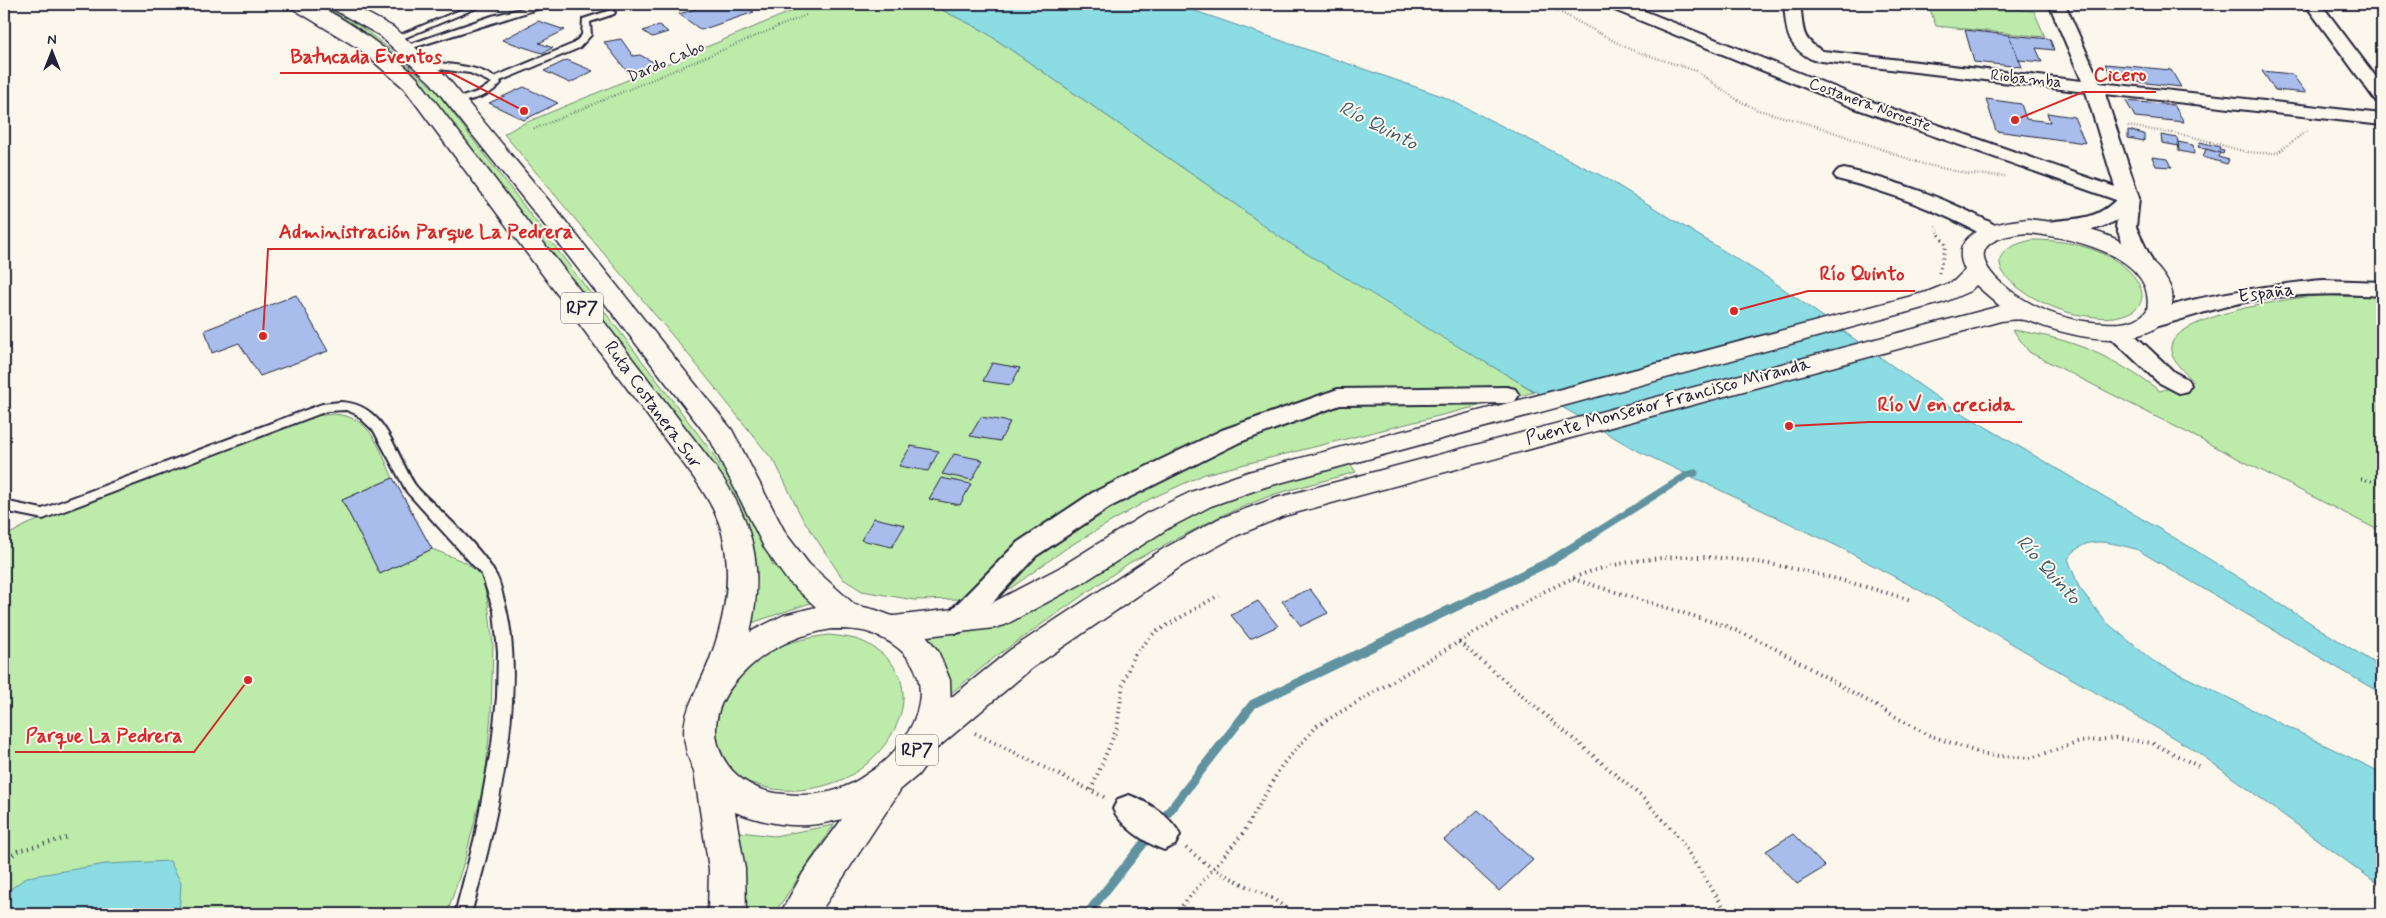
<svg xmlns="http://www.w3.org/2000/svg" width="2386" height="918" viewBox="0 0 2386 918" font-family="Mynerve,sans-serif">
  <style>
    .green { fill: #bdecaa; stroke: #708772 }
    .water { fill: #8bdce3; stroke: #6192a0 }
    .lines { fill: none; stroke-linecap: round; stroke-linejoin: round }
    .stream-far1 { stroke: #6192a0; stroke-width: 7 }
    .stream { stroke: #6192a0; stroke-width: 9 }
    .building { fill: #a8bdeb; stroke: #22223b }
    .service-casing { stroke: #22223b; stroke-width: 4 }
    .minor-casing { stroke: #22223b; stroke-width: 4 }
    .tertiary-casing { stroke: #22223b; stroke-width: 3 }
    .primary-casing { stroke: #22223b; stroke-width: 3 }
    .path-far2 { stroke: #22223b; stroke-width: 2.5; stroke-dasharray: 0.5 2.5; stroke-linecap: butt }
    .path-far1 { stroke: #22223b; stroke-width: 3; stroke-dasharray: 1 4; stroke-linecap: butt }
    .path { stroke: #22223b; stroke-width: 4; stroke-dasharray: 1 4.5; stroke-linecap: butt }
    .service { fill: #fbf7ec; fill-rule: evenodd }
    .minor { fill: #fbf7ec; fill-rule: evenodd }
    .tertiary { fill: #fbf7ec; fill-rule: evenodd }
    .primary { fill: #fbf7ec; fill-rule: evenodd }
    .labels { text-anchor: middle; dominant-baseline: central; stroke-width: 4; stroke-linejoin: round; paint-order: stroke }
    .far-street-label { font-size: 16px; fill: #22223b; stroke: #fbf7ec }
    .shield { fill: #fbf7ec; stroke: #636270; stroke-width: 1 }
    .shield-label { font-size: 18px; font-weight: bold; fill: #22223b }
    .street-label { font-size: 19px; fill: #22223b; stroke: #fbf7ec }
    .water-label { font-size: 20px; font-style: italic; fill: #425a6d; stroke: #fbf7ec }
    .leader { fill: none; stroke: #d62828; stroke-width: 2 }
    .callout-dot { fill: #d62828; stroke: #fbf7ec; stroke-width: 2 }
    .callout-label { font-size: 20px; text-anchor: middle; font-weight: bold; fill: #d62828; stroke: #fbf7ec; stroke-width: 4; stroke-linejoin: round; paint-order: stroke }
  </style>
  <rect width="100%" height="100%" fill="#fbf7ec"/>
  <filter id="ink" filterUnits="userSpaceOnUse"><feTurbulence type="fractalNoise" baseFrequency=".02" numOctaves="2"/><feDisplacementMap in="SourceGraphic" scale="10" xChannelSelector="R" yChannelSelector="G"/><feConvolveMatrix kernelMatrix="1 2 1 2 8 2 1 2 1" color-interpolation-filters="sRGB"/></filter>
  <g filter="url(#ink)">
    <g class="green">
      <path d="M314,4C343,4 414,70 436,91L708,447L741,497L773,565L813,602L740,627L735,511L372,41Z"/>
      <path d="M809,4H930L982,30L1228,199L1278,236L1535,392L1205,474L1150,499L1068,547L1011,588L962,599L914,600L862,591L843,579L801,516L776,464L692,359L504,134L520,125Z"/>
      <path d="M1928,4H1959L2034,11L2045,37L1936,26Z"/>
      <path d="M2032,240C2063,240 2097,246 2122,265C2144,282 2154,308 2119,316C2106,319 2093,317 2081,315C2044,311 1951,258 2032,240Z"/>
      <path d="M2359,296L2382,297V532L2029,352L2013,330C2074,339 2110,355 2160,391L2193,381C2185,372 2173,363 2171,351C2165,318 2282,300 2305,297C2323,295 2341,296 2359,296Z"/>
      <path d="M333,414C372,416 378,447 393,478L342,500L380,574L432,549L465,562L482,576L488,603L493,645L491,714L485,781L465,859L447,914H4V537L28,524L315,416Z"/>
      <path d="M1348,461L1356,472L1275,494L1225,514L1129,563L995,657L944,699L921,634L997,620L1228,494Z"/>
      <path d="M829,635C837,636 847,637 855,639C867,642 878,650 887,658C928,700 883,763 839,781C815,790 786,794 761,786C756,784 749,783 744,780C700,752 713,693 748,665C772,645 799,639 829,635Z"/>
      <path d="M834,825L774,914H731L735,892L731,831L774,836Z"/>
    </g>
    <g class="water">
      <path d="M930,4H1175L1442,96L1604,177L1771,280L1945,403L2190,547L2382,668V694L2136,549C2110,543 2086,533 2068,559L2079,587L2105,621L2153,661L2382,773V887L2196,751L1932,597L1839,547L1634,449L1435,333L1278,236L1228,199L982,30Z"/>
      <path d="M170,861L181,883L179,914H4V894L27,877L106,864Z"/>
    </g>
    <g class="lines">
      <path class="stream-far1" d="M1592,535L1687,475L1695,473"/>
      <g class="stream">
        <path d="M1160,823L1253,704L1549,562L1594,534"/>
        <path d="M1087,914L1151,834"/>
      </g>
    </g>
    <g class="building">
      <path d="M694,4H742L754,12L701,30L679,14L696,9Z"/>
      <path d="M538,21L565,30L539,43L553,48L542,53L502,40Z"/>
      <path d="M659,25L668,32L652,37L643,31Z"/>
      <path d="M1965,30L2009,35L2022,67L1974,62Z"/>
      <path d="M2009,35L2050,39L2054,50L2036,48L2042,62L2019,60Z"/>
      <path d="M621,39L633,56L640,55L655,63L629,74L604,42Z"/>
      <path d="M567,60L593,71L570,83L544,71Z"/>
      <path d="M2105,64L2171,70L2181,87L2129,81L2110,73Z"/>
      <path d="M2262,71L2292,74L2306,93L2275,90Z"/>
      <path d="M524,87L558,103L524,120L489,103Z"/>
      <path d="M1986,99L2021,104L2026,119L2050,122L2047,113L2074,117L2085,143L1996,131Z"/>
      <path d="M2126,101L2174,105L2184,122L2135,117Z"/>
      <path d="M2128,130L2144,134V141L2128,138Z"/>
      <path d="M2161,135L2177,138L2179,146L2162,143Z"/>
      <path d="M2178,142L2193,145L2194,154L2179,151Z"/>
      <path d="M2200,142L2220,147L2219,150L2224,151L2223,154L2198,147Z"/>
      <path d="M2206,149L2220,153L2218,157L2229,160L2227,164L2203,157Z"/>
      <path d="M2152,157L2168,159L2172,167L2156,166Z"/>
      <path d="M296,295L328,351L260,376L239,343L212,353L205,330Z"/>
      <path d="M992,363L1020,368L1011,385L983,381Z"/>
      <path d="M981,417L1010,422L1000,441L970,436Z"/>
      <path d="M911,446L939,451L928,471L899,466Z"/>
      <path d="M954,454L983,460L972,480L942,474Z"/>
      <path d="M393,478L432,549L380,574L342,500Z"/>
      <path d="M941,478L971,484L960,505L929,499Z"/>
      <path d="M874,518L905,525L892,547L861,540Z"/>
      <path d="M1310,589L1328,613L1301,626L1282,601Z"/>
      <path d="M1258,601L1278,626L1250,639L1231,615Z"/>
      <path d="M1478,810L1533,860L1499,891L1444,840Z"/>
      <path d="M1793,834L1825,867L1797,884L1766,851Z"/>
    </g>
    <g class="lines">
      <g class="service-casing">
        <g id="service">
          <path d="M475,4H486L397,41L390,39Z"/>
          <path d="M540,4H553L406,50L399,48L492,16Z"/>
          <path d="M611,10L615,12L614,14L590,22L591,35L579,48L500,81L501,83C490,97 472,99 455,104L450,101L480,91L492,83L470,73L423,67L419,64L423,61C447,65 473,64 494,77L573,44L582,35L583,19Z"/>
          <path d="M340,402C386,403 395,454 415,485C421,493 429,499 436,506C454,524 483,551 494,572C499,579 501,588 503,597C530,685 496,826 471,914H455L475,837L492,744L497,697L498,652L494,611L482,575L407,492L374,431L356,414L346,410L327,411L48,517L43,519L4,511V501L42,509L322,404Z"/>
        </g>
      </g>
      <g class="minor-casing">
        <g id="minor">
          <path d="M1605,4H1627L1864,99L2115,187L2086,92L1813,60C1785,45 1787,32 1784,4H1800C1804,27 1799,39 1823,51L2082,81L2049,4H2065L2100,83L2382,114V125L2105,94L2139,198L2136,227L2155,267L2152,272L2144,273L2136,272L2133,267L2116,227L2117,220C2095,232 2063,238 2039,232L2036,228L2039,224C2070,216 2090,225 2116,200L1852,107L1607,7Z"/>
          <path d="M2305,4H2321L2382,85V102L2376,101Z"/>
          <path d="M1844,169C1890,179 1934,194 1976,215C1985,220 1997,224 2002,232L1999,236L1992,238L1985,236C1937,210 1890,192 1837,179L1834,175L1837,171Z"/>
          <path d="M2324,280L2382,282V296C2333,293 2285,293 2236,304C2208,310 2182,320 2154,327L2146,325L2143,320C2157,299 2294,282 2324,280Z"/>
          <path d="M2117,324L2125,326L2174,372L2187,379L2191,385L2187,391L2179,393L2158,382L2109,336L2106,331L2109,326Z"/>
          <path d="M1507,387L1515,389L1519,395L1515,401L1507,403L1340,405L1240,442L1110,507L1036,556L967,630L957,633L947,630L943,622L947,614L1018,542L1092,493L1222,430L1338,389Z"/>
          <path d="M1129,795C1148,802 1172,817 1180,835L1175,845L1164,850C1146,843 1121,827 1113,809L1118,799Z"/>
        </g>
      </g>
      <g class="tertiary-casing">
        <path id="tertiary" d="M2028,219C2075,224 2135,235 2164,276C2170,285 2174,293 2172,304C2169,320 2157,330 2142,334C2112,344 2079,337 2049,328C2041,326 2032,321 2024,320C2017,319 2008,320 2001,321L1284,516L1238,535L1183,565L1032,668L936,749L924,753L912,749L907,739L912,729L1010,650L1163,549L1218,519L1276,498L2000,306L1976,285L1970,291L1945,302L1265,487L1211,506L1167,529L1081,584L1005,625L994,628L894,640L883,637L878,628L883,619L894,616L988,605L1059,568L1147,513L1191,492L1248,472L1927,292L1954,281L1965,270C1945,230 2000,222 2028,219ZM2028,233C2068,237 2157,255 2147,310C2138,323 2119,324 2105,323C2083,322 2061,318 2042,309C1999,290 1943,240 2028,233Z"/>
      </g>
      <g class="primary-casing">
        <path id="primary" d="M289,4C296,4 306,2 312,4C342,14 397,56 418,79L716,468C754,522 765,568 750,632L784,615L816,607L787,580L765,549L711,441L539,218L431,83L379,35L331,8L328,4H350L393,27L445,75L555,208L732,430L786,534L809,564L855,605L876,610L908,622L925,634L938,651L950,680L951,710L942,735L929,760L918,775L901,789L819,914H780L803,873L842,819C801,830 774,826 735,812L745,869L746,914H708L709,869L694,771C670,720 695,702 711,656C726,615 733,572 721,529C711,496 687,469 667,442L404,88L358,48L292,8ZM832,629C845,629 860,629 873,634C949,663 922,740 867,774C860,779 852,784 844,787C826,795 803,796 784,794C726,790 695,733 732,686C757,654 792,635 832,629Z"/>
      </g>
      <g class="path-far2">
        <path d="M1533,4L1556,10L1629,49L1696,71L1739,101L1758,110L1816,126L1923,164L1969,174L2005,176"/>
        <path d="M2128,126L2190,136L2246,152L2263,153H2277L2308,130"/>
        <path d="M534,129L806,15"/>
        <path d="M1935,227L1940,235"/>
      </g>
      <g class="path-far1">
        <path d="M1939,273L1946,245L1939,234"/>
        <path d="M2361,479L2382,483"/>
      </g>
      <g class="path">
        <path d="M1573,579L1726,626L1767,644L1926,734L1985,755L2031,758L2080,742L2115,738L2152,743L2198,766"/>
        <path d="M1459,642L1642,797L1677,835L1728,914"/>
        <path d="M975,733L1104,797"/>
        <path d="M1091,790L1117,728L1123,683L1133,657L1154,633L1219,595"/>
        <path d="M1186,848L1213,869L1275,900L1294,914"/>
        <path d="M4,861L18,851L69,837"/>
        <path d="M1175,914L1244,832L1282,765L1317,726L1543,592C1559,585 1575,576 1592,571C1702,538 1805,569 1911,600"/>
      </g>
      <use href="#service" class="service"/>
      <use href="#minor" class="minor"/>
      <use href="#tertiary" class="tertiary"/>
      <use href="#primary" class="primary"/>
    </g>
  </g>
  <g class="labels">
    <g class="far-street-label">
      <text transform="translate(666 62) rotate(-23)">Dardo Cabo</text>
      <text transform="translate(2026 79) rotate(6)">Riobamba</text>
      <text transform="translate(1870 105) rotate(20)">Costanera Noroeste</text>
    </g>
    <g class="shield">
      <rect x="561" y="292.5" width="42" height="31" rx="4"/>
      <rect x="896" y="734.5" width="42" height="31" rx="4"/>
    </g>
    <g class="shield-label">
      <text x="582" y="308">RP7</text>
      <text x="917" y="750">RP7</text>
    </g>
    <g class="street-label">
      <text transform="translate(2266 293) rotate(-8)">España</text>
      <text transform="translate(1668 401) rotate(-15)">Puente Monseñor Francisco Miranda</text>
      <text transform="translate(653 405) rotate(54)">Ruta Costanera Sur</text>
    </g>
    <g class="water-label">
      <text transform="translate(1378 126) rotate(27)">Río Quinto</text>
      <text transform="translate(2048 570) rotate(48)">Río Quinto</text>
    </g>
  </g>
  <path class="leader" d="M524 111L451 73H280M2015 120L2083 92H2156M263 336L268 249H584M1734 311L1808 291H1915M1789 426L1869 422H2022M248 680L194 752H15"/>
  <g class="callout-dot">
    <circle cx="524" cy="111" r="5"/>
    <circle cx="2015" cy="120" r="5"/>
    <circle cx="263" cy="336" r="5"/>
    <circle cx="1734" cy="311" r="5"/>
    <circle cx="1789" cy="426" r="5"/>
    <circle cx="248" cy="680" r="5"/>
  </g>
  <g class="callout-label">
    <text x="366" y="63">Batucada Eventos</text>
    <text x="2120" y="81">Cicero</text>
    <text x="426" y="238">Administración Parque La Pedrera</text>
    <text x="1862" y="280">Río Quinto</text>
    <text x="1946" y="411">Río V en crecida</text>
    <text x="104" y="742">Parque La Pedrera</text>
  </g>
  <rect width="2386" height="918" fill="none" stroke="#fbf7ec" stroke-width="20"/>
  <rect x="10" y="10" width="2366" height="898" fill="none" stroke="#22223b" stroke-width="2" filter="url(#ink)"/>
  <g transform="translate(52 52)" stroke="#fbf7ec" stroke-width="4" paint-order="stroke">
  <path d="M0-4L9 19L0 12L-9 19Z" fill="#22223b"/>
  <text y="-8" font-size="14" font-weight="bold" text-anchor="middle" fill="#22223b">N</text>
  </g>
</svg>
